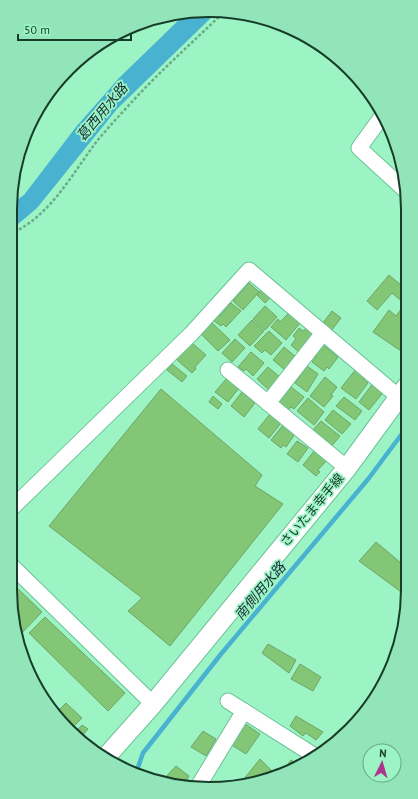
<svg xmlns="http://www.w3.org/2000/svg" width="418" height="799" viewBox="0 0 418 799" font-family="'PT Sans','Noto Sans JP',sans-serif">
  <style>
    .water { fill: #49b2d0 }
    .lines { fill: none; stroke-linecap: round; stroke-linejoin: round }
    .stream { stroke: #49b2d0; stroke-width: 4.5 }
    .building { fill: #83c675; stroke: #70a565 }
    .minor-casing { stroke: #6bc397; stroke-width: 17 }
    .major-casing { stroke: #6bc397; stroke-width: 21 }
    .path { stroke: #68ad89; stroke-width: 2.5; stroke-dasharray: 3 2; stroke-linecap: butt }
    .minor { stroke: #fff; stroke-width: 15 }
    .major { stroke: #fff; stroke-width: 19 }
    .labels { text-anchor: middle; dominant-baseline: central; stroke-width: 3.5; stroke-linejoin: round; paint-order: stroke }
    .street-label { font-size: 13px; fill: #173c2a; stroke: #9cf4c5 }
    .water-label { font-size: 14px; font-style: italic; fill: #182f37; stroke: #9cf4c5 }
    .rim { fill: none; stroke: #173c2a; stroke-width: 2 }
  </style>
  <rect width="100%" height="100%" fill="#9cf4c5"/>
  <path class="water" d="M218,11L117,109L37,208L17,225L10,228V205L24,195L76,127L119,78L184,15Z"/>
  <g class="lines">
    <path class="stream" d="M136,773L143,753L221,654L369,478L407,427"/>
  </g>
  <g class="building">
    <path d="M389,275L407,290V355L373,332L389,310L396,316L405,304L392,293L377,310L367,301Z"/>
    <path d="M249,283L259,292L243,310L233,301Z"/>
    <path d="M261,290L270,298L265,303L257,295Z"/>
    <path d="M231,303L241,311L226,327L223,324L221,326L213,320L218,315L220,316Z"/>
    <path d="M265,306L277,317L265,330L253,319Z"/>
    <path d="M332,311L341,318L331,331L322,324Z"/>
    <path d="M289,313L300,323L286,340L271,327L278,319L280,322Z"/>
    <path d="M252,320L264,331L250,346L238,335Z"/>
    <path d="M211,322L230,340L218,351L200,333Z"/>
    <path d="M299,328L303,331L306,329L314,335L300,353L291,345L296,339L293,336Z"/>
    <path d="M269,331L282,343L271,355L265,350L262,353L254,346Z"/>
    <path d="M235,339L245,348L232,362L222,353Z"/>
    <path d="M191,342L206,355L195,367L196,369L192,373L176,359Z"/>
    <path d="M323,345L338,357L329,369L327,367L324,371L312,362L316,357L314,355Z"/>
    <path d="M284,347L296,357L285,370L273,360Z"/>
    <path d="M251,352L264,363L253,376L246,369L244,371L238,367Z"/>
    <path d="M172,364L187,376L182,382L167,370Z"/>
    <path d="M307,366L318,374L307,392L295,383Z"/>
    <path d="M268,367L281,378L270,391L257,379Z"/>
    <path d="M356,369L365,376L363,379L368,383L356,399L341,388Z"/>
    <path d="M325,377L337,387L331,395L333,396L324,407L310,396Z"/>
    <path d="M227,378L239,388L228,402L215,392Z"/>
    <path d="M374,382L385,390L369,410L359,402Z"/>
    <path d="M291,387L304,397L294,409L291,407L287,411L277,403Z"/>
    <path d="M161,389L262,475L255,486L283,504L170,646L128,611L142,598L49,526Z"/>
    <path d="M242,392L255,403L244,417L231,406Z"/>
    <path d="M213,396L222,404L218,409L209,402Z"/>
    <path d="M344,397L362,411L355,420L336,406Z"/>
    <path d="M308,398L324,412L314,425L297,411Z"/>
    <path d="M333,410L351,424L342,434L325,420Z"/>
    <path d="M270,414L281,423L269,438L258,429Z"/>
    <path d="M321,421L340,436L330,448L311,432Z"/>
    <path d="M283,425L295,434L286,447L283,445L281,448L271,440Z"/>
    <path d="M297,441L308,448L298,462L287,454Z"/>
    <path d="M315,450L327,460L318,470L320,472L316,476L303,465Z"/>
    <path d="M376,542L407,568L408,597L359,561Z"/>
    <path d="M10,581L42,612L18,637L10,590Z"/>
    <path d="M45,617L125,693L108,711L29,633Z"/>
    <path d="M268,644L296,660L289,673L262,653Z"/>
    <path d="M300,664L321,677L313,691L291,679Z"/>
    <path d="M66,703L82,718L72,728L56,713L57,712L56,711L58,708L60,709Z"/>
    <path d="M296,716L323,732L316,740L306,733L303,736L290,726Z"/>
    <path d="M244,723L260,734L246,754L230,744Z"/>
    <path d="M82,725L88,729L81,737L75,732Z"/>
    <path d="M203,731L216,739L206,756L191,747Z"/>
    <path d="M260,759L276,775L241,786L239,785Z"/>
    <path d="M291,760L300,766L297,769L281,773Z"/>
    <path d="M176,766L189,776L184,784L161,782Z"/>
    <path d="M206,778L220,786L201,785Z"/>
  </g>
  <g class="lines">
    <g class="minor-casing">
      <g id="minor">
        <path d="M383,115L359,148L406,191"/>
        <path d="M228,370L347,468"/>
        <path d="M268,403L323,333"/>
        <path d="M10,510L191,334L249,270L407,404"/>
        <path d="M10,564L153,704"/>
        <path d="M228,701L315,756"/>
        <path d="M199,785L244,711"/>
      </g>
    </g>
    <g class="major-casing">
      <path id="major" d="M105,758L153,704L347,468L407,386"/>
    </g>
    <path class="path" d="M10,234C50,217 72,174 97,141C107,129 118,117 129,105C159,72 193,42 225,11"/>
    <use href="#minor" class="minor"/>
    <use href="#major" class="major"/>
  </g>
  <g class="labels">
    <g class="street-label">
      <text transform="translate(312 510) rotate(-50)">さいたま幸手線</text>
    </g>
    <g class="water-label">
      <text transform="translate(102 112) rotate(-50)">葛西用水路</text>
      <text transform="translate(260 591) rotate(-50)">南側用水路</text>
    </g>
  </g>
  <path d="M0 0H418V799H0ZM209 17H209A192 192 0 0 1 401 209V590A192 192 0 0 1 209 782H209A192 192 0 0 1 17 590V209A192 192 0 0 1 209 17Z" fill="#91e5b9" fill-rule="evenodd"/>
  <path class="rim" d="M209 17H209A192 192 0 0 1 401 209V590A192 192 0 0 1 209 782H209A192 192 0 0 1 17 590V209A192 192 0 0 1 209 17Z"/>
  <g transform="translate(382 763) rotate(5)"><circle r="19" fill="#9cf4c5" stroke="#67aa87"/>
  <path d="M0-3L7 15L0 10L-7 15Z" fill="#ac368d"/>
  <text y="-6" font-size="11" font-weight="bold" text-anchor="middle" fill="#173c2a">N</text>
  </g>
  <path d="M18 34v6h113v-6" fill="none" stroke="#173c2a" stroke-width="2"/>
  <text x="24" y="34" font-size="12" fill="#173c2a" stroke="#9cf4c5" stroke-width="3" paint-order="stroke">50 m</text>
</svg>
